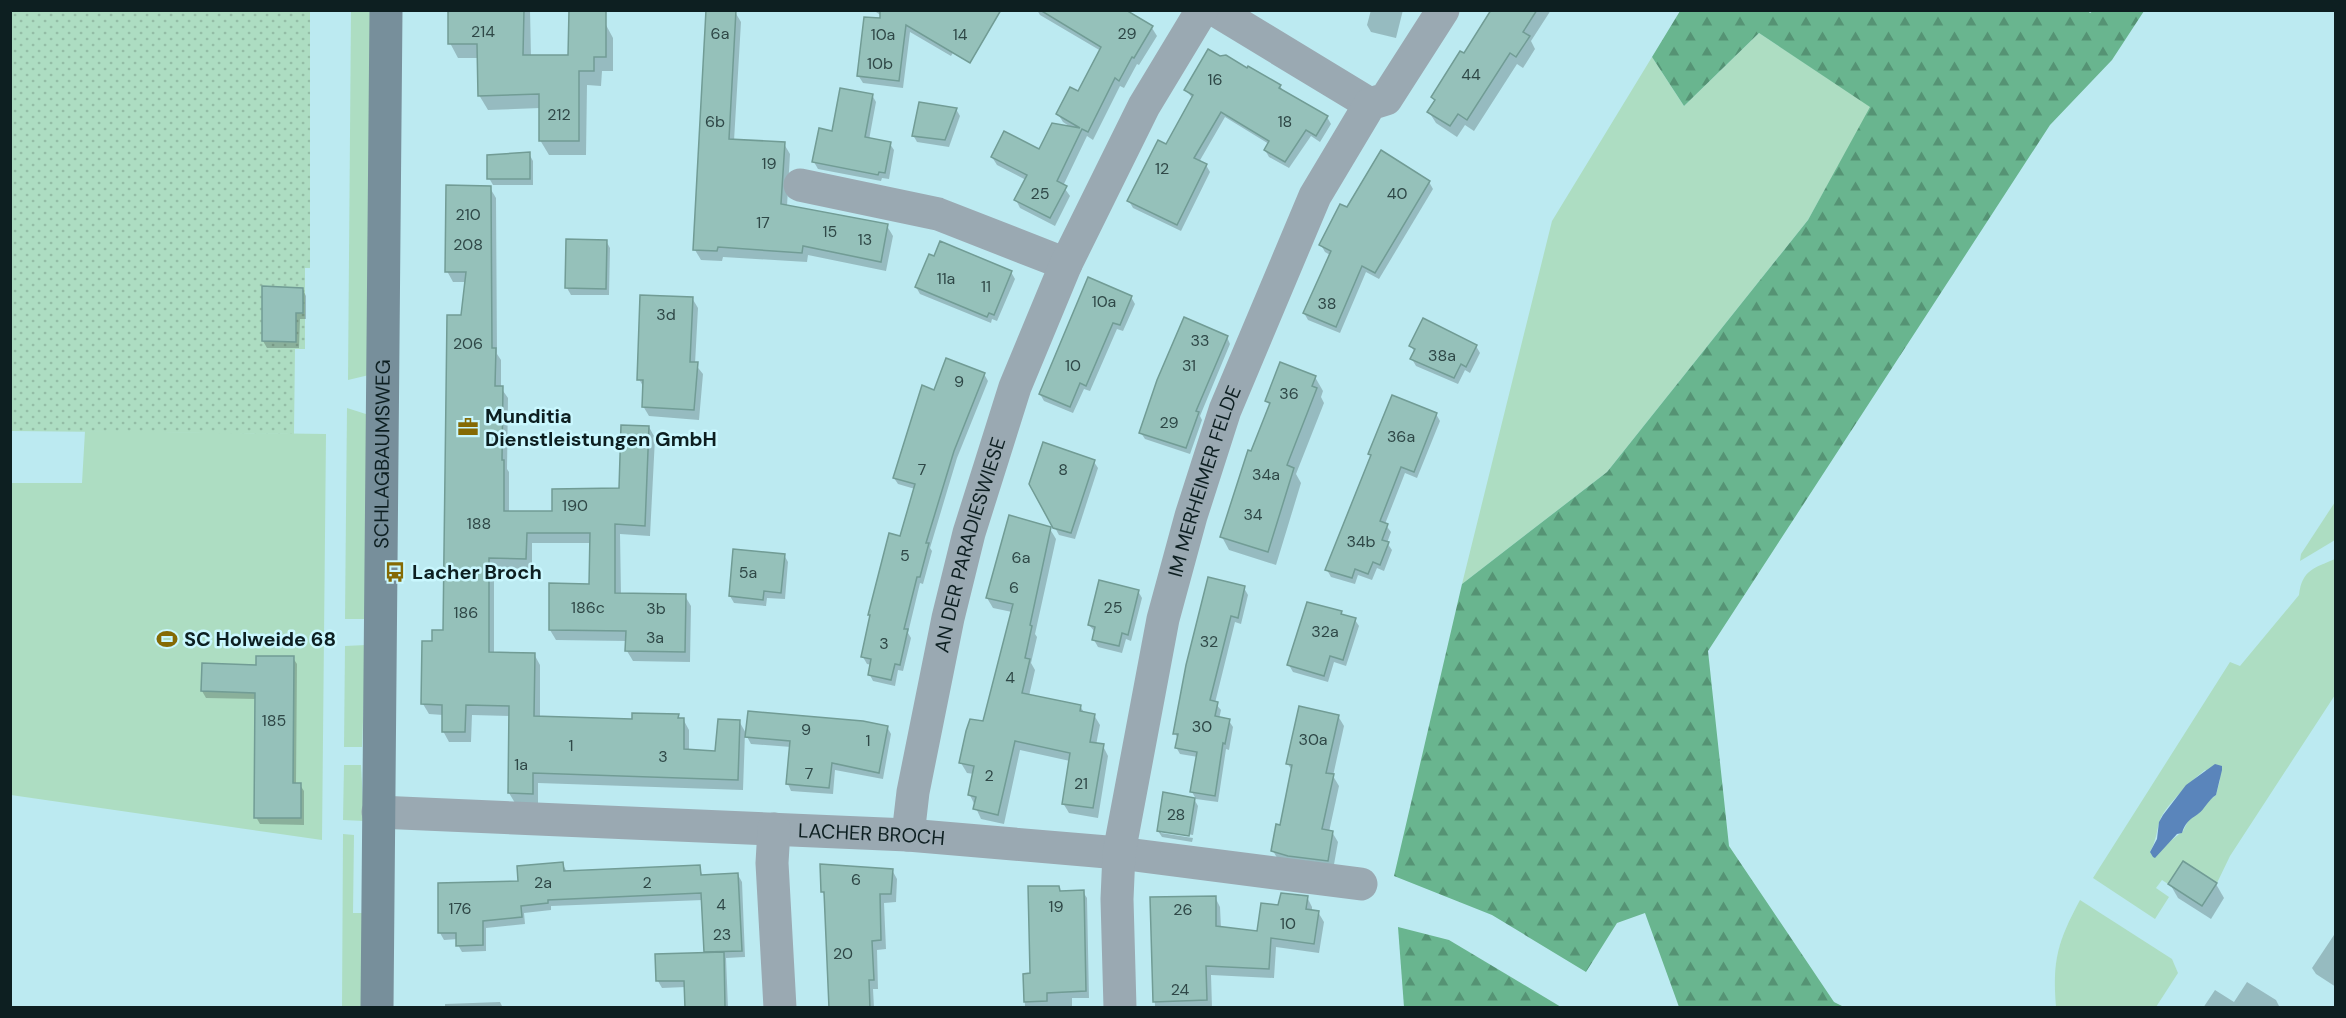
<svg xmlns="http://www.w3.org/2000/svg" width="2346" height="1018" viewBox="0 0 2346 1018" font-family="'DM Sans',sans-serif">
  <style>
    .green { fill: #adddc2; fill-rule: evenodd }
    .forest { fill: url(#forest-firs) }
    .garden { fill: url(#garden-dots) }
    .water { fill: #5a85bb }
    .shadow { fill: #0003 }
    .building { fill: #95c1ba; stroke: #719c95; stroke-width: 1.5 }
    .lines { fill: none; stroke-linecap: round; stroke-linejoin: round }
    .minor { stroke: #9aa9b2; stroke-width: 33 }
    .secondary { stroke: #778f9b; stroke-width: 33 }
    .labels { text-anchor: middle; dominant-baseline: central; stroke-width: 5; stroke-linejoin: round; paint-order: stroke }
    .number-label { font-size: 16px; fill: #2f4847 }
    .poi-label { font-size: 20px; font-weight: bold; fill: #0d1f21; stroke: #c9f7fe; text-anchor: start }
    .street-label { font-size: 20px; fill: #0d1f21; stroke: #c9f7fe }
  </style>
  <defs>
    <pattern id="forest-firs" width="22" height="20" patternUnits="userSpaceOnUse" patternTransform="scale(1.5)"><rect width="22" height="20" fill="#69b58f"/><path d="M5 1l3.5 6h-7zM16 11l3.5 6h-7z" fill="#559374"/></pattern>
    <pattern id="garden-dots" width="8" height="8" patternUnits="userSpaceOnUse" patternTransform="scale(1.5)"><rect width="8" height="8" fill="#adddc2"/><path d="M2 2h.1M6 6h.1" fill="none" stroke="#94bda6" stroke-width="1.8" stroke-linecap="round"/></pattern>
  </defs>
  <rect width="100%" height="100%" fill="#bceaf1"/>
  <g class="green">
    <path d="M351,11H372L369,375L348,380Z"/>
    <path d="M1759,33L1871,107L1808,220L1607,472L1462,584L1552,221L1652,57L1684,106Z"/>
    <path d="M347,408L369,415L366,619H345Z"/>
    <path d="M85,431L326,434L322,840L11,795V483H82Z"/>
    <path d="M2335,502V540L2300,561L2301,554Z"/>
    <path d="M2335,559V695L2230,856L2217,883L2183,861L2168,884L2162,880L2156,888L2169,897L2155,919L2093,878L2230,662L2240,666L2299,595C2302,569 2315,568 2335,559ZM2205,770L2220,780L2216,795L2206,803L2199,813L2189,819L2183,831L2163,847L2158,854L2150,852C2157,839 2156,832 2160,820C2165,806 2193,779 2205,770Z"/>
    <path d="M366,645L362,747H344L345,646Z"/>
    <path d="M344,765H361L364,821L343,820Z"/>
    <path d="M343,834L354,835L353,913H363L362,1007L342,1008Z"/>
    <path d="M2080,900L2172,959L2178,973L2156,1007H2056C2052,960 2058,941 2080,900Z"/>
  </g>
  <g class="forest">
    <path d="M2088,11L2090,13L2093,11H2144L2112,60L2050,125L1708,651L1729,846L1834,1002L1844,1007H1679L1645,913L1617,923L1586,972L1492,915L1394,876L1462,584L1607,472L1808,220L1870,107L1759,33L1684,106L1652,57L1680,11Z"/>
    <path d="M1398,927L1449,940L1561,1007H1404Z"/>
  </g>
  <path class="garden" d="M11,11H310V268H305V349H295L294,434L11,431Z"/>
  <path class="water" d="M2215,764L2222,766V770L2216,795C2208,800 2205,809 2198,814C2189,820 2185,823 2182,833L2177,834L2155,858L2153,857L2150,852L2157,839L2159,822L2163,815L2186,785Z"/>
  <g class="shadow">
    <path d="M450,10H530L531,57H570V10H606V25L613,38V71H602L601,86L587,85L586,155H549L540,140V108L488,110L479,95V58H458L450,43Z"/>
    <path d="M873,10H958L970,24L951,56L910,32L903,88L863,83L858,75L882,20V16Z"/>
    <path d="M1037,10H1123L1152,28L1157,36L1139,65L1137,64L1124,88L1120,86L1093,140L1087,136L1063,186L1070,196L1055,226L1020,208L1016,200L1026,180L997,165L992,157L1040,151L1072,128L1063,122L1058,114L1078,93L1101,51L1040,15Z"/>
    <path d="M1371,10H1403L1396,38L1371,32L1367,25Z"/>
    <path d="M1490,10H1551L1531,41L1535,49L1523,68L1517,64L1474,131L1465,125L1457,137L1436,123L1429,112L1435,101L1433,97L1464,55L1491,13Z"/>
    <path d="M735,12L741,22L734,141L784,144L790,154L787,206L887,226L893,236L886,271L808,255L807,262L723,257L722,261L701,260L695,250Z"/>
    <path d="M1280,86L1283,91L1327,117L1331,124L1320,142L1311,136L1289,168L1269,157L1265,150L1269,144L1225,117L1199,162L1206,165L1210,172L1181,231L1133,208L1129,201L1167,146L1193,99L1186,90Z"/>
    <path d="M872,95L876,102L869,140L890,144L894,150L889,179L882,178L881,181L818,169L814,162L833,132Z"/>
    <path d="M956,109L960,116L949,147L917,142L913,135Z"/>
    <path d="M529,154L533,161V185H493L489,178Z"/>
    <path d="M1429,182L1433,189L1379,279L1366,272L1340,333L1308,320L1304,313L1330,255L1325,252L1321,245L1348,209Z"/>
    <path d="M490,188L496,198L497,354L501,360V388L508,398L507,469L509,472V512H554L620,490L649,427L655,438L650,536L620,534L621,594L685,596L691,606L690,662L633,661L627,651V641L556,640L550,630L590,585L591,543H532V569L494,568V654H534L540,665V717L633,721L678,715L680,719H683L689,730V751L716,752L739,721L747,735L887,727L891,734L883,779L835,770L833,794L791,791L788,784L791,747L751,744L745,733L743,790L538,783V804L515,803L509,793L510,716L472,715L471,742H449L443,731V715L429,714L423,704L433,643L445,631L463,317L467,282H453L447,271Z"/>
    <path d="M606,241L610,248L609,295H571L567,288Z"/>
    <path d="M1011,272L1015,279L997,321L992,319L991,323L920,294L916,287Z"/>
    <path d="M303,290L306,296V319H300L299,348H267L263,341Z"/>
    <path d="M1131,297L1135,304L1123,331L1117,329L1090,391L1084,389L1073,413L1044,401L1040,394Z"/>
    <path d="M692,298L698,308L695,364L703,374L699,420L649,416L643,406L644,388L639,379Z"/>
    <path d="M1227,337L1230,344L1200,416L1202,420L1190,454L1145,439L1141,433Z"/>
    <path d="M1411,346H1476L1480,353L1470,373L1465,370L1458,384L1416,366L1412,359L1415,353Z"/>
    <path d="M984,374L988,381L957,458L930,548L932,551L923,584L920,583L908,633L911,638L903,671L898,670L895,686L873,681L870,675L872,665L867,664L863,657L915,489L898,484L894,478L935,392Z"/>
    <path d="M1315,377L1323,391L1321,397L1324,403L1296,474L1301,483L1276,565L1229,550L1222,537L1270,406L1267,400Z"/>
    <path d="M1436,414L1440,421L1417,478L1405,473L1385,524L1391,532L1387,543L1392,550L1384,571L1377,568L1372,580L1358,575L1355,584L1331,577L1327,570L1372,458L1369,454Z"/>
    <path d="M1094,462L1098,468L1075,539L1059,535L1031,484Z"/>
    <path d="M1050,529L1056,539L1035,634L1037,637L1031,663L1035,670L1029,696L1080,706L1085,714L1094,715L1100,725L1096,745L1103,746L1108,756L1098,818L1069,813L1063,803L1070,761L1020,750L1004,824L981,819L970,795L974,774L967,773L961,763L984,723L1012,612L993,608L987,598Z"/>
    <path d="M735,551L784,555L788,562L785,599L767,598L766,606L734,603L730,596Z"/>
    <path d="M1244,588L1248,595L1241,624L1235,622L1215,703L1221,710L1219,719L1229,721L1233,727L1229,750L1226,749L1218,802L1196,799L1192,792L1198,757L1180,754L1176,747L1178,739L1175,733Z"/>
    <path d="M1138,591L1142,598L1131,641L1126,639L1122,653L1098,647L1094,640L1095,632L1089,625Z"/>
    <path d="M1341,612L1343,616L1355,620L1359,626L1346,666L1334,662L1328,682L1293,672L1289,665Z"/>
    <path d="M293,658L297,664L296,784L300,785L304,791V825L260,824L256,817L257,699L206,698L202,691L257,667Z"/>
    <path d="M1338,716L1344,726L1333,776L1339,786L1329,832H1332L1338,842L1333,870L1279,861L1273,851L1281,827L1292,771L1288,764Z"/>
    <path d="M1194,799L1198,806L1193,835L1161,830V833L1193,838L1192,842L1162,837L1158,831Z"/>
    <path d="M562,863L567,872L699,867L703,877L738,875L742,882L745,957L726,958L728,1008H686V987L662,988L658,981L657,956L706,954L703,900L551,906V910L524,913L525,924L486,928V951L462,952L458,945V939L444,940L440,933L520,883Z"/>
    <path d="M892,870L897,879L896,902L884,903L886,949L877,950L878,989H873L874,1008H830L826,898L822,891Z"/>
    <path d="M2170,884H2216L2224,898L2211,919L2178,898Z"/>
    <path d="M1058,887L1061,892H1083L1087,898L1089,998H1072V1008H1025L1024,975H1031Z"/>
    <path d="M1215,897L1220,907L1221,928L1259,933L1280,907L1307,897L1312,907V911L1318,912L1324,922L1319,953L1276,947L1274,978L1211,975L1212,1008H1155L1152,899Z"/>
    <path d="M2336,932V987L2316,974L2312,968Z"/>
    <path d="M2247,982L2276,1000L2280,1008H2203L2215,990L2234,1002Z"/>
    <path d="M500,1002L503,1008H445V1004Z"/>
  </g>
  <g class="building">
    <path d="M448,10H524L523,55H568L569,10H606V57H594V71H579V141H539V94L478,96L477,44H448Z"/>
    <path d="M706,10H736L729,139L785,142L781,204L888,224L881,262L803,246L802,253L718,247L717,251L693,250Z"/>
    <path d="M880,10H1001L970,63L906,25L899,81L857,76L864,17L880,18Z"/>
    <path d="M1040,10H1126L1153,26L1134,58L1132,57L1119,81L1115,78L1088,132L1082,129L1057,181L1067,186L1050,218L1014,200L1027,175L991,157L1004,131L1039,149L1052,123L1080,128L1056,114L1070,87L1078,91L1101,47Z"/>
    <path d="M1491,10H1537L1523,32L1530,36L1516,57L1510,53L1467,120L1458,114L1450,126L1427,112L1435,100L1431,97L1460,51L1464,53Z"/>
    <path d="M1208,49L1220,56L1226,55L1247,68L1248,66L1281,85L1279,88L1328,116L1316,136L1306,130L1285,162L1264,150L1269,141L1221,112L1194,158L1207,164L1177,225L1127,201L1158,140L1166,144L1193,95L1184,90Z"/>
    <path d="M840,88L873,94L865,137L891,142L885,173L879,172L878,175L812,162L819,128L832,131Z"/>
    <path d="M919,102L957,108L945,140L912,136Z"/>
    <path d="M1381,150L1430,181L1375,273L1362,266L1336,327L1303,313L1331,251L1319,245L1340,204L1347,207Z"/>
    <path d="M530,152V179H487V155Z"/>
    <path d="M446,185L491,186L492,348H496L495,386H503L502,460H504V511H552V489L619,488L621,425L649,426L645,526L615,524V593L686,594L685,652L625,651L626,631L549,630V583L589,584L590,533H527L526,559L489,558V652L535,653L534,716L632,719V713L679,714L678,718H684V749L715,751L718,719L740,720L738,780L533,773V794L508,793L509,706L466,705L465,732H442V705L421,704L422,641H432V630H443L447,315H461L466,272H445Z"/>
    <path d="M566,239L607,240L606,289L565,288Z"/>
    <path d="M940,241L1012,271L994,315L989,313L987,317L915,287L929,254L934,256Z"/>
    <path d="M1088,277L1132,296L1120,325L1113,323L1086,386L1080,383L1070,407L1039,394Z"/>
    <path d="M262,286L303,288V313H296V342L262,341Z"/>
    <path d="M640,295L693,297L690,362H698L694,410L642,407L643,380H637Z"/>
    <path d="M1184,317L1228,336L1196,411L1199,412L1186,448L1139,433L1157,380Z"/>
    <path d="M1423,318L1477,345L1466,367L1461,364L1454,378L1410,359L1415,349L1409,346Z"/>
    <path d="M946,358L985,373L954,451L926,543H929L920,577H917L904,629H908L900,665L895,664L891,680L868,675L871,659L861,657L870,615H868L889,533L900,536L915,484L893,478L922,385L934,390Z"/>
    <path d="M1280,362L1316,376L1312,386L1317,388L1287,465L1294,468L1268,552L1220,537L1248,450L1251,451L1270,403L1265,401Z"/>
    <path d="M1392,395L1437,413L1414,472L1401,467L1380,521L1388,524L1382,540L1389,542L1380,565L1373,562L1368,574L1355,569L1352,578L1325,570L1371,455L1368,454Z"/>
    <path d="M1043,442L1095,460L1071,533L1053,528L1029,484Z"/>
    <path d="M1009,515L1051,527L1030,625L1032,626L1025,658L1030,659L1022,693L1081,705L1080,711L1095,714L1090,742L1104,744L1093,808L1062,804L1070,753L1015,741L998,815L973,809L976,797L968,795L974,766L959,763L966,731L970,719L983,721L1013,604L986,598Z"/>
    <path d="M733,549L785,554L781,593L764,591L763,600L729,596Z"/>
    <path d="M1208,577L1245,586L1238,618L1231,616L1210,700L1218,702L1215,716L1230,719L1225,744L1223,743L1215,796L1190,792L1197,752L1175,748L1178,734H1173L1186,665Z"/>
    <path d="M1099,580L1139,590L1128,635L1122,633L1119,646L1092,640L1095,627L1088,625Z"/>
    <path d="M1307,602L1342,611L1341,614L1356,618L1343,660L1330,656L1324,676L1287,665Z"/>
    <path d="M256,656H294L293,783H301V818H254L255,693L201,691L202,663L256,665Z"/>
    <path d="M1299,706L1339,715L1326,773L1334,774L1322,829L1333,831L1328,861L1288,856L1271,851L1276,824L1280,825L1292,765L1286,764Z"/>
    <path d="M748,711L863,721L888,726L879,773L832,763L829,788L786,784L790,741L745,737Z"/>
    <path d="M1163,792L1195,798L1189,836L1157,831Z"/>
    <path d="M2183,861L2217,883L2202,906L2168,884Z"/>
    <path d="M563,862L564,871L700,865L701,875L738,873L742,951L704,952L701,893L548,900V903L521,906L522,917L483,921V945L456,946V933H438V883L518,881L517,866Z"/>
    <path d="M820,864L893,869L891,894H880L881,940L872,941L874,980H869L870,1008H829L824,892H821Z"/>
    <path d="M1028,886H1059L1060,891L1084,890L1086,991L1047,993V1001L1024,1002L1023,974L1030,973Z"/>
    <path d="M1281,893L1308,896L1306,909L1319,911L1314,944L1271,938L1269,969L1206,966L1207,1000L1153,1002L1150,897L1216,896V926L1257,931L1261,903L1278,905Z"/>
    <path d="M724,952L725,1008H685L684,981H656L655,954Z"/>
  </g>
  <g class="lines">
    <g class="minor">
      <path d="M1215,10L1370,104"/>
      <path d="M800,185L938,214L1066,264"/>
      <path id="s1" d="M378,812L908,835L1119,853L1361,884"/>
      <path d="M774,829L772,863L780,1008"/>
      <path id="s2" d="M908,835L913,792L948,618L969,533L1015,387L1066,264L1144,106L1202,10"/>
      <path id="s3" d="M1120,1008L1117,899L1119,853L1163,619L1191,516L1225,410L1315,196L1370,104L1386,99L1443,10"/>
    </g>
    <path class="secondary" id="s4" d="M377,1008L386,10"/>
  </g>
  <defs>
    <g id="office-bare" transform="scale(1.62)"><path d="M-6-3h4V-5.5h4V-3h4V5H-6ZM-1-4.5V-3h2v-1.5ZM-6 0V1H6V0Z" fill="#856a04" stroke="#c9f7fe" stroke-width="2.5" paint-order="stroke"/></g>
    <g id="bus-bare" transform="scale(1.62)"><path d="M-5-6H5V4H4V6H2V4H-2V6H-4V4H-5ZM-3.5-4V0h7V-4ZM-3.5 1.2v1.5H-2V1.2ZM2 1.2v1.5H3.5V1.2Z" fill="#856a04" stroke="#c9f7fe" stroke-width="2.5" paint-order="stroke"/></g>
    <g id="stadium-bare" transform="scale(1.62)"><path d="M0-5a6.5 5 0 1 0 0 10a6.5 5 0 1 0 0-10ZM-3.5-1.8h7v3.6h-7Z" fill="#856a04" stroke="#c9f7fe" stroke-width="2.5" paint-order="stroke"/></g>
  </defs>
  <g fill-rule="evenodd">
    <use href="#office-bare" x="468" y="427"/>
    <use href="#bus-bare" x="395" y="572"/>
    <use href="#stadium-bare" x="167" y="639"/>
  </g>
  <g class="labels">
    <g class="number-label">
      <text x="483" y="31">214</text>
      <text x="720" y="33">6a</text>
      <text x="1127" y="33">29</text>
      <text x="883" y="34">10a</text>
      <text x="960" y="34">14</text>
      <text x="880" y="63">10b</text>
      <text x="1471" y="74">44</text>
      <text x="1215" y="79">16</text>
      <text x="559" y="114">212</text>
      <text x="715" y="121">6b</text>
      <text x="1285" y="121">18</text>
      <text x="769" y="163">19</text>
      <text x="1162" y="168">12</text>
      <text x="1040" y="193">25</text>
      <text x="1397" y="193">40</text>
      <text x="468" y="214">210</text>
      <text x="763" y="222">17</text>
      <text x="830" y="231">15</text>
      <text x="865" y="239">13</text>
      <text x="468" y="244">208</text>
      <text x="946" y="278">11a</text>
      <text x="986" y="286">11</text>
      <text x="1104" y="301">10a</text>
      <text x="1327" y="303">38</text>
      <text x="666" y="314">3d</text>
      <text x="1200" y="340">33</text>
      <text x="468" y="343">206</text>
      <text x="1442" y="355">38a</text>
      <text x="1073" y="365">10</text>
      <text x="1189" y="365">31</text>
      <text x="959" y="381">9</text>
      <text x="1289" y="393">36</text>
      <text x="1169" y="422">29</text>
      <text x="1401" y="436">36a</text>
      <text x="922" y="469">7</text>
      <text x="1063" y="469">8</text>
      <text x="1266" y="474">34a</text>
      <text x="575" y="505">190</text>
      <text x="1253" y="514">34</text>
      <text x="479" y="523">188</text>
      <text x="1361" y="541">34b</text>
      <text x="905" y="555">5</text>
      <text x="1021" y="557">6a</text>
      <text x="748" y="572">5a</text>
      <text x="1014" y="587">6</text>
      <text x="588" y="607">186c</text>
      <text x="1113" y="607">25</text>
      <text x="656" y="608">3b</text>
      <text x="466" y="612">186</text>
      <text x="1325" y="631">32a</text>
      <text x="655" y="637">3a</text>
      <text x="1209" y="641">32</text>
      <text x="884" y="643">3</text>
      <text x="1010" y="677">4</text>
      <text x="274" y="720">185</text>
      <text x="1202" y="726">30</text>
      <text x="806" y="729">9</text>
      <text x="1313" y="739">30a</text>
      <text x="868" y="740">1</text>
      <text x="571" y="745">1</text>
      <text x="663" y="756">3</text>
      <text x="521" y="764">1a</text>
      <text x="809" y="773">7</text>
      <text x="989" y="775">2</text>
      <text x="1081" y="783">21</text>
      <text x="1176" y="814">28</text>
      <text x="856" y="879">6</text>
      <text x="543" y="882">2a</text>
      <text x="647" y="882">2</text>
      <text x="721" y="904">4</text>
      <text x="1056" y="906">19</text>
      <text x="460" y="908">176</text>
      <text x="1183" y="909">26</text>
      <text x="1288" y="923">10</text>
      <text x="722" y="934">23</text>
      <text x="843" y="953">20</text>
      <text x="1180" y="989">24</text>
    </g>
    <g class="poi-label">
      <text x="485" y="416">Munditia<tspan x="485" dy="23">Dienstleistungen GmbH</tspan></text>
      <text x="412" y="572">Lacher Broch</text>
      <text x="184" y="639">SC Holweide 68</text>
    </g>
    <g class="street-label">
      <text stroke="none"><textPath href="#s4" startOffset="554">SCHLAGBAUMSWEG</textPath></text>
      <text stroke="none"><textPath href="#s3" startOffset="537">IM MERHEIMER FELDE</textPath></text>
      <text stroke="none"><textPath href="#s2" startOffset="297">AN DER PARADIESWIESE</textPath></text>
      <text stroke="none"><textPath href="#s1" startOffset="494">LACHER BROCH</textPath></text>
    </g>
  </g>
  <rect width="2346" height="1018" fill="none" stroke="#0d1f21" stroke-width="24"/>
</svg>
